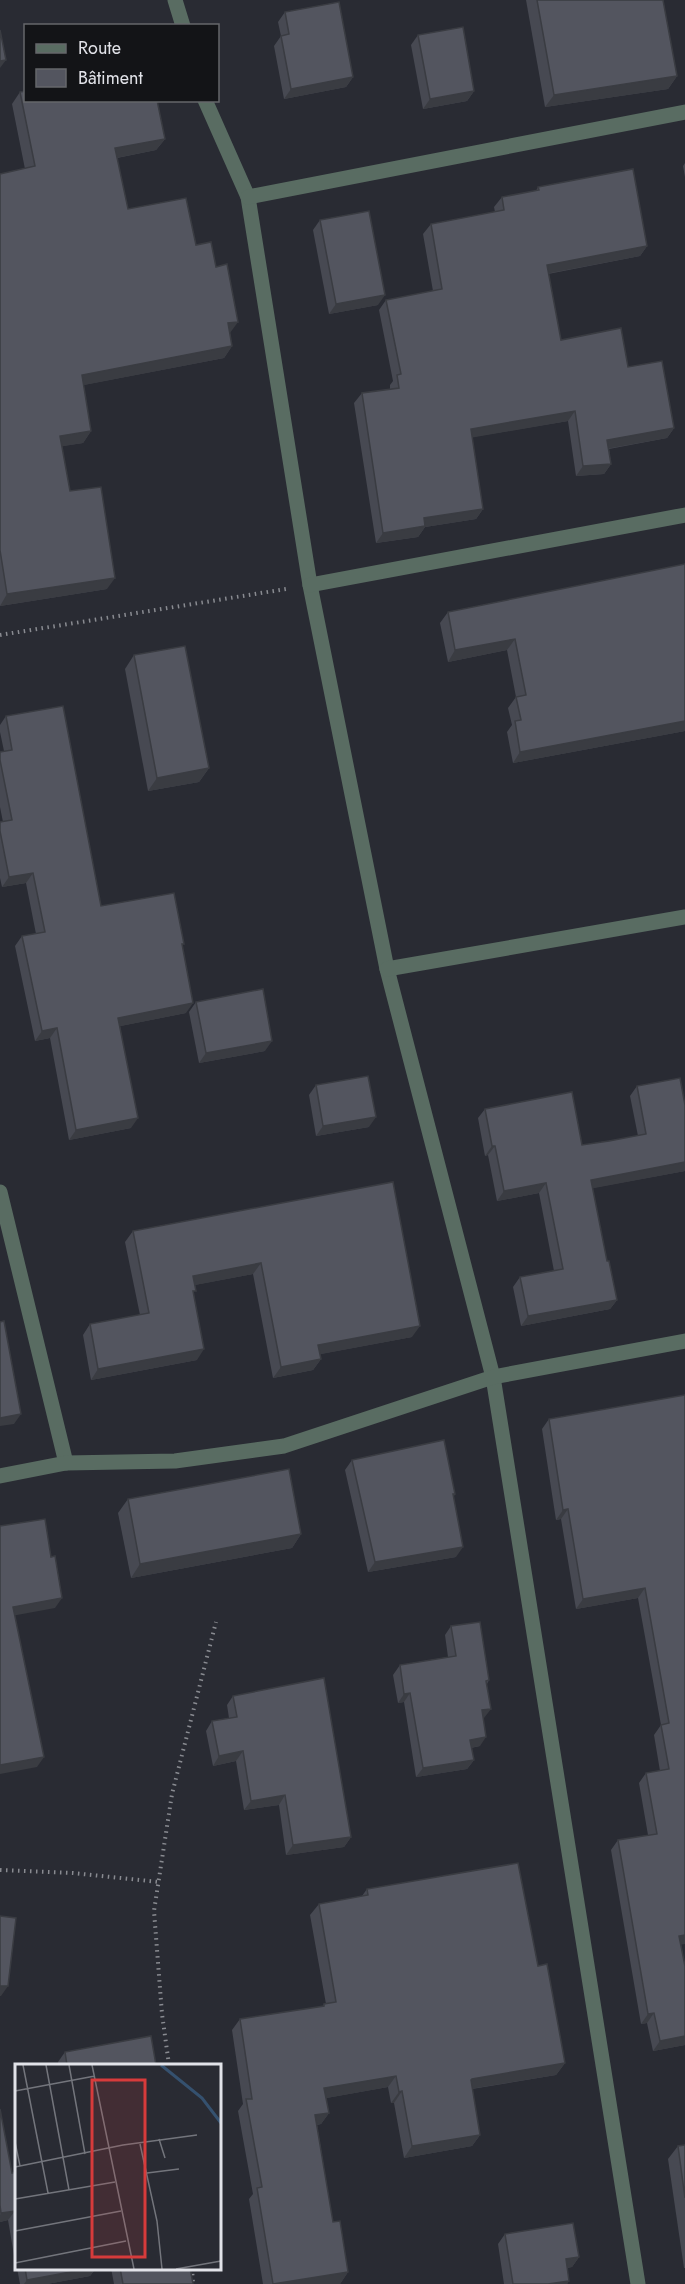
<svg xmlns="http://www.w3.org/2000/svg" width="685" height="2284" viewBox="0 0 685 2284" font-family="Jost,sans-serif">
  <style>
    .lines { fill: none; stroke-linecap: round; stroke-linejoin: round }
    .path { stroke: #898b91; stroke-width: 4; stroke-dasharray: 1.5 4.5; stroke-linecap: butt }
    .minor { stroke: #596c62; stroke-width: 15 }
    .wall { fill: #474952 }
    .shaded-wall { fill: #3a3c42 }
    .building { fill: #53555f; stroke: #3a3c42; stroke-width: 1.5 }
    .inset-river { fill: none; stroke: #35516f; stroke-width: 3 }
    .inset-road { fill: none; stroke: #73757c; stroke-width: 1.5 }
    .view { fill: #d73b3b; fill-opacity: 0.15; stroke: #d73b3b; stroke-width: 3 }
    .inset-edge { fill: none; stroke: #e2e3e9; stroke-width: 3 }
  </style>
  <rect width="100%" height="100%" fill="#292b33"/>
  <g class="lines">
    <g class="path">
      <path d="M0,635L286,589"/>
      <path d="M0,1870L73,1873L159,1882"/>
      <path d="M169,2065L162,2014L154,1911L172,1794L216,1622"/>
      <path d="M192,2268L193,2284"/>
    </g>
    <g class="minor">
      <path d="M175,0L183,26"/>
      <path d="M205,100L248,197L310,585L387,969L493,1377L638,2284"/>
      <path d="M248,197L685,112"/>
      <path d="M310,585L685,515"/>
      <path d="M387,969L685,917"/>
      <path d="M0,1192L66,1463"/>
      <path d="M0,1476L66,1463L175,1461L284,1446L493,1377L685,1341"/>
    </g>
  </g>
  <g class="wall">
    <path d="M526,0H663L677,76L668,89L545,107Z"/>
    <path d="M285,12L353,77L346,87L284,99L274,46L281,36L278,22Z"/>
    <path d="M418,35L474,91L467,101L423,109L411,45Z"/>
    <path d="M20,92L165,139L156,150L117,158L128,209L196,245L230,333L232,346L224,358L83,385L91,431L83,443L62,446L70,491L107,589L0,606V174L25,169L12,104Z"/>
    <path d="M685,163V177L683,166Z"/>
    <path d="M538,187L647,246L640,256L548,274L561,340L628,367L674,428L667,438L609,449L611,464L604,474L576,476L568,421L472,437L483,509L476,519L425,527L418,537L376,543L354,403L362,393L390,389V385L393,381L379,310L386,300L433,291L423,234L431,224L495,212L494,207L502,197L536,191Z"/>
    <path d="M320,220L378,305L329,314L313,230Z"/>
    <path d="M685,564V731L513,763L507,732L512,725L508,708L516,697L507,650L448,662L440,623L448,612Z"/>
    <path d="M134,655L209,768L199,782L148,791L125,669Z"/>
    <path d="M6,716L101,906L182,946L186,1013L120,1026L131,1128L69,1140L50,1038L35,1041L15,946L22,936L36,934L26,883L2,887L0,878V822H3L0,807V752L4,751L0,732V725Z"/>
    <path d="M196,1002L265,1051L199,1063L189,1012Z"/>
    <path d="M316,1085L369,1127L316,1136L309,1095Z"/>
    <path d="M637,1086L685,1105V1171L592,1188L607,1261L617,1300L610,1309L521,1326L513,1287L520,1277L554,1271L539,1193L497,1201L488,1155L485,1156L478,1118L485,1109L582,1145L638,1136L630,1096Z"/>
    <path d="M393,1182L412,1337L320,1354L321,1359L313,1370L273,1378L253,1274L194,1285V1294L197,1360L91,1380L83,1335L90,1324L140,1315L125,1242L133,1231Z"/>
    <path d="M685,1395V1944H681L685,1966V2045L653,2051L647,2023L641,2024L611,1850L618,1840L648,1835L639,1783L646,1773L660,1771L654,1735L661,1725L638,1598L576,1609L561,1519L556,1520L542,1429L549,1419Z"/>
    <path d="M352,1460L455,1494L454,1496L456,1557L368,1572L345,1470Z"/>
    <path d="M128,1499L301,1534L292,1548L131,1578L118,1513Z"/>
    <path d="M451,1626L489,1680L487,1684L484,1718L480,1746L471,1748L474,1760L467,1769L416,1777L404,1702L398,1703L393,1675L400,1665L448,1657L445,1635Z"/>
    <path d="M233,1696L351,1837L344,1847L286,1855L279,1805L244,1810L236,1761L213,1766L206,1731L212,1721L229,1718L227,1705Z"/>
    <path d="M367,1889L538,1966L565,2063L556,2075L472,2089L480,2135L472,2146L404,2158L394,2103H391L388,2087L326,2098L329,2113L321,2124L317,2125L333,2222L348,2272L340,2284H263L249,2199L253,2194L238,2111L243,2104L232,2030L240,2019L322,2007L324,2004H326L310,1915L319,1904L362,1896Z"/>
    <path d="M65,2052L156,2065H59L58,2062Z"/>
    <path d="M0,2109L12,2173L16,2172V2267L8,2220L0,2222Z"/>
    <path d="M685,2145V2268H684L668,2159L678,2146Z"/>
    <path d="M505,2234L579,2257L572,2267L567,2268L569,2281L567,2284H504L498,2244Z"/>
    <path d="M17,2268H96L90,2276L47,2284H20Z"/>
    <path d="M111,2268H190L193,2284H114Z"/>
  </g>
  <g class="shaded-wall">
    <path d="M6,60L0,68V61Z"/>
    <path d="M677,76L668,89L545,107L554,95Z"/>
    <path d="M353,77L346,87L284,99L291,89Z"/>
    <path d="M474,91L467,101L423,109L430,99Z"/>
    <path d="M165,139L156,150L106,160L115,148Z"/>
    <path d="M647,246L640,256L540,275L547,265Z"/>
    <path d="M385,295L378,305L329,314L336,304Z"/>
    <path d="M238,322L230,333L220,335L228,323Z"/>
    <path d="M232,346L224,358L74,387L82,375Z"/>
    <path d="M575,411L568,421L464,439L471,429Z"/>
    <path d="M674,428L667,438L600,450L607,440Z"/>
    <path d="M91,431L83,443L52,448L60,436Z"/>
    <path d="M611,464L604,474L576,476L583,466Z"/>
    <path d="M483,509L476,519L425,527L418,537L376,543L383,533L424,518Z"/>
    <path d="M115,578L107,589L0,606L7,594Z"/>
    <path d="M515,639L507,650L448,662L455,650Z"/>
    <path d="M685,721V731L513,763L520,752Z"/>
    <path d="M209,768L199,782L148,791L157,778Z"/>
    <path d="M33,873L26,883L2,887L9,877Z"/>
    <path d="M193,1003L186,1013L111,1028L118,1018Z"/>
    <path d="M57,1028L50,1038L35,1041L42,1031Z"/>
    <path d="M272,1041L265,1051L199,1063L206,1053Z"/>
    <path d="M376,1117L369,1127L316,1136L323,1126Z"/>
    <path d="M138,1118L131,1128L69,1140L76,1130Z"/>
    <path d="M492,1146H495L488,1155L485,1156Z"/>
    <path d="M685,1162V1171L584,1190L591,1180Z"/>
    <path d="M546,1183L539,1193L497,1201L504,1191Z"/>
    <path d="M261,1263L253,1274L185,1287L193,1276Z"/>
    <path d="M617,1300L610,1309L521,1326L528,1316Z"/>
    <path d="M420,1326L412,1337L311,1356L318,1345Z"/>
    <path d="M204,1349L197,1360L91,1380L98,1369Z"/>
    <path d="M321,1359L313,1370L273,1378L281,1367Z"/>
    <path d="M21,1414L14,1424L0,1426V1418Z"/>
    <path d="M568,1509L561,1519L556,1520L563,1510Z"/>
    <path d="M301,1534L292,1548L131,1578L140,1564Z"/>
    <path d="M463,1547L456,1557L368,1572L375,1562Z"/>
    <path d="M645,1588L638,1598L576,1609L583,1599Z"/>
    <path d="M62,1598L55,1608L6,1617L13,1607Z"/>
    <path d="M410,1693L404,1702L398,1703L404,1694Z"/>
    <path d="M491,1709L484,1718L475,1719L482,1710Z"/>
    <path d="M486,1737L480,1746L463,1749L470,1740Z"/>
    <path d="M243,1751L236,1761L213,1766L219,1756Z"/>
    <path d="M44,1757L37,1767L0,1774V1765Z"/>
    <path d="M474,1760L467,1769L416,1777L423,1768Z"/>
    <path d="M285,1795L279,1805L244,1810L251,1801Z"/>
    <path d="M351,1837L344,1847L286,1855L293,1845Z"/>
    <path d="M685,1935V1944L672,1946L679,1936Z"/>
    <path d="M0,1986H8L1,1996H0Z"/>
    <path d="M654,2013L647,2023L641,2024L648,2014Z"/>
    <path d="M685,2036V2045L653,2051L660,2041Z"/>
    <path d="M565,2063L556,2075L464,2090L471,2080L472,2079Z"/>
    <path d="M396,2076L388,2087L316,2100L324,2088Z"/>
    <path d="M402,2091L394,2103H391L399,2092Z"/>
    <path d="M329,2113L321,2124L307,2127L315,2115Z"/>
    <path d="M480,2135L472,2146L404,2158L412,2146Z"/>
    <path d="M15,2211L8,2220L0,2222V2215L1,2213Z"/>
    <path d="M579,2257L572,2267L559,2269L566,2259Z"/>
    <path d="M92,2268H96L90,2276L47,2284H24L27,2280Z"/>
    <path d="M348,2272L340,2284H276Z"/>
    <path d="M569,2281L567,2284H548Z"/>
  </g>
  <g class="building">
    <path d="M537,0H663L677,76L554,95Z"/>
    <path d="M339,2L353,77L291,89L281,36L289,34L285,12Z"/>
    <path d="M463,27L474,91L430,99L418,35Z"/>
    <path d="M0,30L6,60L0,61Z"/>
    <path d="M26,91V100H157L165,139L115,148L128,209L186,198L196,245L211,242L216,267L227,264L238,322L228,323L232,346L82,375L91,431L60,436L70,491L101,487L115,578L7,594L0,550V174L35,166L20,92Z"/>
    <path d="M633,169L647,246L547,265L561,340L621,328L628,367L662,361L674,428L607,440L611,464L583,466L575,411L471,429L483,509L424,518L425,526L383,533L362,393L399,388L397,375L401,374L386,300L442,289L431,224L504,210L502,197L539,190L538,187Z"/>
    <path d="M369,211L385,295L336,304L320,220Z"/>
    <path d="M685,564V721L520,752L515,721L521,720L516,697L526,695L515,639L455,650L448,612Z"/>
    <path d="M185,646L209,768L157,778L134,655Z"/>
    <path d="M63,706L101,906L174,893L184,944H182L193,1003L118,1018L138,1118L76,1130L57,1028L42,1031L22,936L45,932L33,873L9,877L0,831V822L12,820L0,760V752L12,750L6,716Z"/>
    <path d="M263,989L272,1041L206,1053L196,1002Z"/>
    <path d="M368,1076L376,1117L323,1126L316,1085Z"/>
    <path d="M680,1078L685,1105V1162L591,1180L607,1261H609L617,1300L528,1316L520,1277L563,1269L546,1183L504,1191L495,1146H492L485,1109L572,1092L582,1145L609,1141L646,1134L637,1086Z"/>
    <path d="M393,1182L420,1326L318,1345L321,1359L281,1367L261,1263L193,1276L196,1291H193L204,1349L98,1369L90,1324L149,1313L133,1231Z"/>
    <path d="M4,1321L21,1414L0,1418V1322Z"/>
    <path d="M685,1395V1935L679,1936L685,1966V2036L660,2041L654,2013L648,2014L618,1840L657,1834L646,1773L669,1769L661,1725L669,1723L645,1588L583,1599L568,1509L563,1510L549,1419Z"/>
    <path d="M444,1440L455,1494H453L463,1547L375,1562L352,1460Z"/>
    <path d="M289,1469L301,1534L140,1564L128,1499Z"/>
    <path d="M45,1519L51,1557L55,1556L62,1598L13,1607L44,1757L0,1765V1526Z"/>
    <path d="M480,1622L489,1680L486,1681L491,1709L482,1710L486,1737L470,1740L474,1760L423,1768L410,1693L404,1694L400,1665L456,1656L451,1626Z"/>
    <path d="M324,1678L351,1837L293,1845L285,1795L251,1801L243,1751L219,1756L212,1721L237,1717L233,1696Z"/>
    <path d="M518,1863L538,1966L547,1964L565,2063L472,2079L471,2080L480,2135L412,2146L402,2091L399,2092L396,2076L324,2088L329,2113L315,2115L333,2222L340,2221L348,2272L273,2284L257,2188L262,2187L246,2099H252L240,2019L324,2006V2004L336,2002L319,1904L368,1895L367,1889Z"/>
    <path d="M0,1916L16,1918L8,1986H0Z"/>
    <path d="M151,2036L156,2065H67L65,2052Z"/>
    <path d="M0,2109L12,2173L16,2172V2221L15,2211L1,2213L0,2205Z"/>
    <path d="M685,2145V2198L678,2146Z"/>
    <path d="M573,2223L579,2257L566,2259L569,2281L548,2284H513L505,2234Z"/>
    <path d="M25,2268H92L27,2280Z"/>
    <path d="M120,2268H190L193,2284H123Z"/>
  </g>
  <g transform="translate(15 2064)">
    <rect width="206" height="206" fill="#292b33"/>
    <path class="inset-river" d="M146,1L187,34L206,59"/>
    <path class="inset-road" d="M8,1L33,129M31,1L54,126M54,1L70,90M77,1L119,205M0,27L80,12M144,75L150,94M0,78L5,102M125,80L142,157L147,205M0,103L108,81L182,71M132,109L164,105M0,135L100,118M0,167L106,147M0,199L111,177M161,205L206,197"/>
    <path class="view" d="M77,16H130V193H77Z"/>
    <rect width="206" height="206" class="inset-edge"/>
  </g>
  <rect x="24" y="24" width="195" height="78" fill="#131417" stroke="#66676b" stroke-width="1.5"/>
  <rect x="36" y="44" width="30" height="9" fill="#596c62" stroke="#66676b" stroke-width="1.5"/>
  <text x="78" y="54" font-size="18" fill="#e2e3e9">Route</text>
  <rect x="36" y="69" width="30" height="18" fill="#53555f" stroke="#66676b" stroke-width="1.5"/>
  <text x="78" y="84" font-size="18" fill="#e2e3e9">Bâtiment</text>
</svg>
